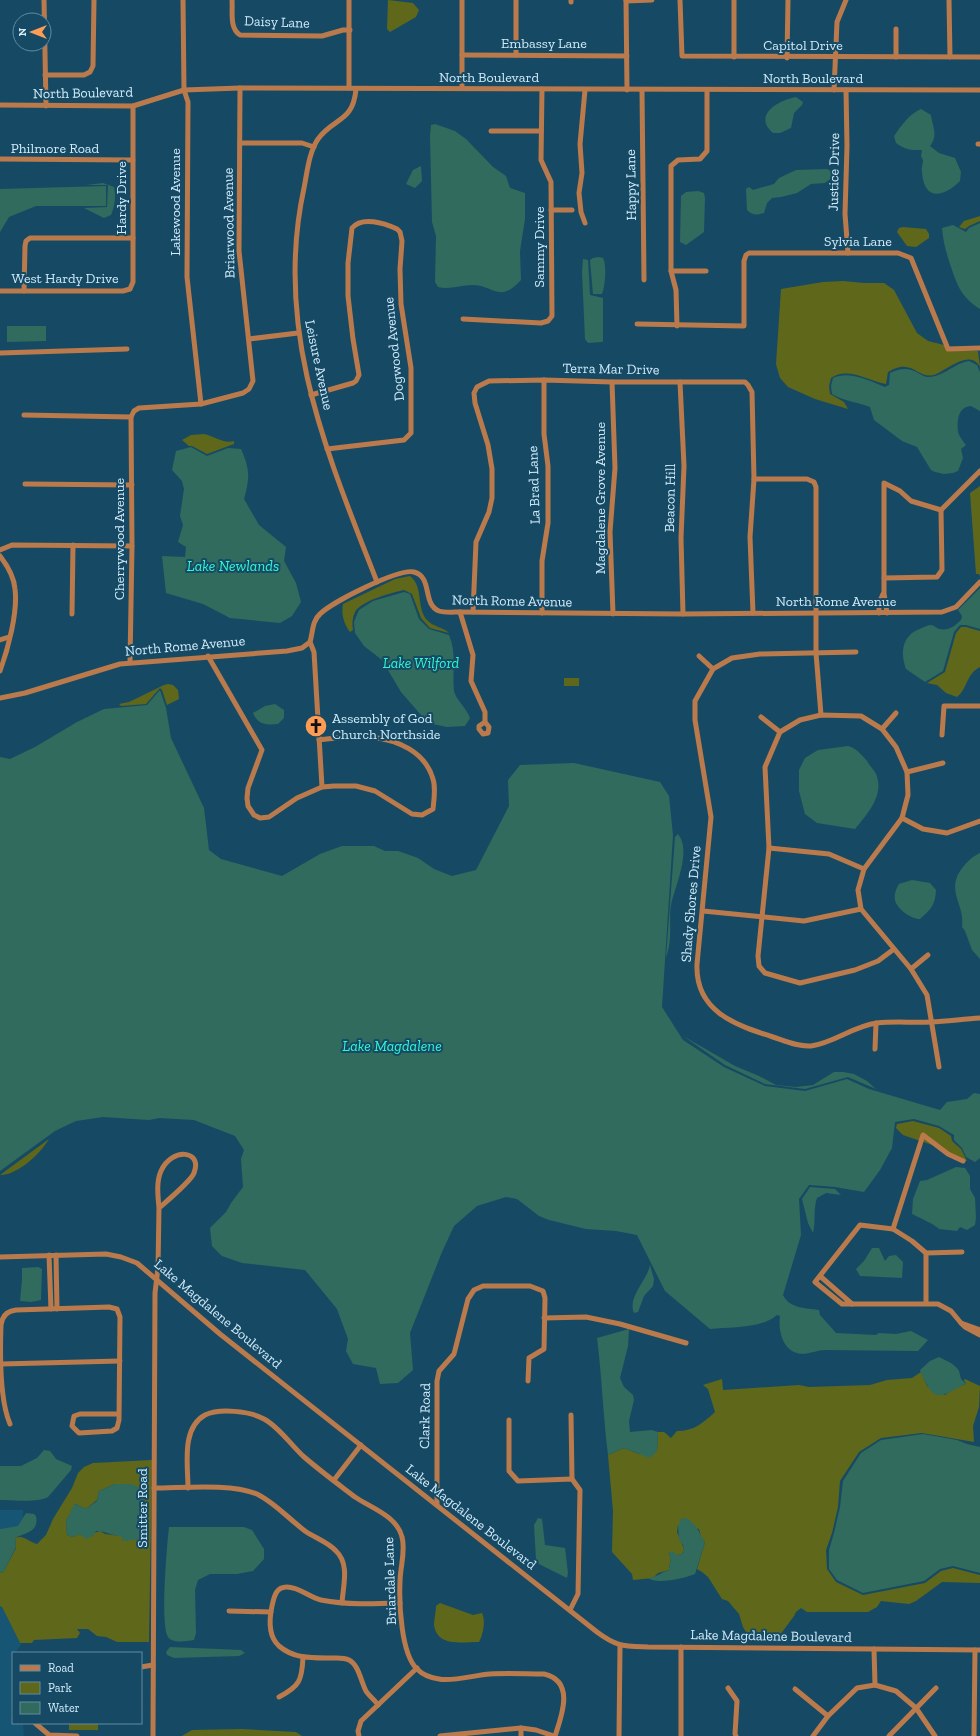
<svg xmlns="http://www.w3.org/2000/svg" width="980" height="1736" viewBox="0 0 980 1736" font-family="'Zilla Slab',serif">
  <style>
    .built { fill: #175574 }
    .green { fill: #5f671b; fill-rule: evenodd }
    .water { fill: #306b5d }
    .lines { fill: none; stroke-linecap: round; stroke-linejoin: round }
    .minor { stroke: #bb7a4c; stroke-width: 5 }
    .labels { text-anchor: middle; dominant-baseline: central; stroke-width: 4; stroke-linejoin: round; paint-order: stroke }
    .street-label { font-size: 14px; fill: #d1ebfb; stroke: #164a64 }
    .poi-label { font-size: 14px; fill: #d1ebfb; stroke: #164a64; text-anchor: start }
    .water-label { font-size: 15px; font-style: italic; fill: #31f7d1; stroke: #164a64 }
  </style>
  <rect width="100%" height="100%" fill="#164a64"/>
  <g class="built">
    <path d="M0,1510H23V1521L18,1526L0,1529Z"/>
    <path d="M0,1606L2,1607L21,1645L15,1653H13V1711L11,1710V1715H13V1723H23L24,1736H43H0Z"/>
  </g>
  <g class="green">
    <path d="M388,0L413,3L419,10L416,17L390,32L387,29Z"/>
    <path d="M980,216V221L969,226L965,229L959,227L964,221Z"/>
    <path d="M903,227L926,229L929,234V238L916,247L907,246L897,232L899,228Z"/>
    <path d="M843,281L864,283H884L894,290L917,333L928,341L944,345L948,351H978L980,367C970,348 946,371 934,375C917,379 912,357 888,372L886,384C869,381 847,366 831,378L829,386L830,394L844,402L848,409L815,399L788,387L780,378L776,364L781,289L823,282Z"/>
    <path d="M204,434C214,436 224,444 234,441V444L207,454L192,446H189L182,440L191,435Z"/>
    <path d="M980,486V576L979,574H976L970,493Z"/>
    <path d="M410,576C424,587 416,608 427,620C433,627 443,627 449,633L430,628L421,618L412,594L404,590C392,593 362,600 355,612C352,618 352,624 353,630L350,632C344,624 341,614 343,604L395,579Z"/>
    <path d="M961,627H966L980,631V667C966,674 968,688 957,697L946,693L937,685L927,683L945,672L956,633Z"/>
    <rect x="564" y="678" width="15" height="8"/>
    <path d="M168,684L173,685L178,690L179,699L167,705L162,690L160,688L146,704L121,706L119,704L129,702L164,685Z"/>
    <path d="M913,1121L939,1128L951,1136L952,1141L961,1149L967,1161H961L938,1147L903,1135L896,1128L897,1124Z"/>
    <path d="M49,1139C41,1153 18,1175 0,1175Z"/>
    <path d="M921,1372L927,1386L945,1395L953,1389L966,1384L964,1380L965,1379L980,1386L979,1407L973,1426L974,1442L922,1433L881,1438L859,1452L840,1481L838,1507L832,1533L826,1550L827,1569L836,1582L863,1595L925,1583L941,1571L953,1568L980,1575V1583L942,1582L916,1601L909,1604L881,1601L877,1607L868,1612H807L801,1608L796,1612L794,1616L777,1639C768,1639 759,1637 749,1637L743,1627L739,1614L728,1601L722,1599L708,1577L702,1572L697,1569L705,1542L701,1537L699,1529L678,1525L677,1532L684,1549L682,1554L677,1555L668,1553L671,1557L669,1570L658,1573L653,1578L633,1580L632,1574L612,1552L613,1511L608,1455L624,1448L639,1454L657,1451L658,1432H664L671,1438L677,1431C694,1431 703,1423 715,1412L708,1389L703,1385L722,1379L723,1390L799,1385L809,1387L870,1385L887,1380L912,1378Z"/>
    <path d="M152,1460L149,1642H117L106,1637L97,1636L88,1629H77L80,1633L77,1638L34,1640L32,1643H20L2,1607L0,1606V1573L3,1572L5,1569L16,1548L15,1538C23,1534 29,1542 37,1544L46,1535L53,1519L72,1488L78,1473L84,1467L93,1463ZM115,1484H132L121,1536L105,1534L100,1531L84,1536L79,1534L73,1537L67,1535L66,1521L75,1504L86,1509L97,1500L99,1491Z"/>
    <path d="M440,1603L473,1615L482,1613C486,1621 483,1635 479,1642C462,1642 437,1647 434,1625C434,1619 436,1612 436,1606Z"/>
    <rect x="69" y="1723" width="29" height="7"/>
    <path d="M241,1729L296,1732L302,1736H182L192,1730Z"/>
  </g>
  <g class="water">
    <path d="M796,97L803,102L802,105L794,113L791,128L780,133H773C752,115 779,100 796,97Z"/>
    <path d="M921,109L931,115C932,126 939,135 930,146L939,153L955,158L961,172L960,181C944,197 924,202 922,172C921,168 923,164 923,160L921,156L922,150C911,150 905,150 896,143L894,136C901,126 909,114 921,109Z"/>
    <path d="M435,124L455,131L466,139L493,167L506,176L510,188L525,193V219L520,251L521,280C499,304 494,285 472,285C461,285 449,290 438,287L435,282L436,236L432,222L430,136L431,125Z"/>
    <path d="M421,166L422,181L415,188L406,184L413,170Z"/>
    <path d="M827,169L833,172V177L825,183L811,184L797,193L781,197L772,198L767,203L764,213C757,215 753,216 747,210L746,189L749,187L753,190L774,184L779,178L796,170Z"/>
    <path d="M103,183L114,187C116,196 115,206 111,215L104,218L84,208L107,207L108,185H86Z"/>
    <path d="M106,186V206H36L9,217L0,232V189Z"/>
    <path d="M698,191L704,193L705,198L704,232L686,245L680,242L681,196L686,192Z"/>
    <path d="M980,223V309C961,297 957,285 950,264C946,252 943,241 942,228L953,225L966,232L969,228Z"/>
    <path d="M599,257L603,258C607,266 605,286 602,294H593L590,260L593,258Z"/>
    <path d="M583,259L588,260L590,295L603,298V341L602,342L588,343L585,339L582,272Z"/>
    <path d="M7,326H46V341L7,342Z"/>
    <path d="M969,361L977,365L980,372V411L971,406C958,407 957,420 958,431C958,435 963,441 966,445L961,449L963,458L958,471L953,473L944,474L935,472L931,470L917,447L902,441L874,420L870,407C857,402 843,401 832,394L831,386L833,378C849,370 870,381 885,387L889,385L890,373C901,368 909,367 920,374C922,375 925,377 928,377C943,377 955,363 969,361Z"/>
    <path d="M191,447L207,456L228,448L241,449C250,469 250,478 244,499L259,525L286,547L284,561L296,583L301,602L292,616L280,623L230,618L203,604L166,593L162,556L185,557L186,547L178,542L183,525L180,516L184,489L182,481L172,470L176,451Z"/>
    <path d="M980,588V629L966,625H960L954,632L943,671L925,682L906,669C900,651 902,635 922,628C924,627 928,625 931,625C934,625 936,628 939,629C949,631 955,626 961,620L962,616L958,610Z"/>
    <path d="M404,592L410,594L419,619L429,629L449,635C457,654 452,672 454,691C455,698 467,709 470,718L465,726L447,727L428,723L401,692L382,660L364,646L355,633L354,622L359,610L373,601Z"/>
    <path d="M160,690L166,708L171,738L204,808L209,850L221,859L282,876L320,854L342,846H374L385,851H398L418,858L434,869L452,876L476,870L509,806L508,780L520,765L574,763L660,782L669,796L673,835L662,1007L683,1040L724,1067L765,1086L805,1091L847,1079L869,1089L940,1110L947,1102L967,1099L974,1093L980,1094V1158L975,1162L966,1157L962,1148L954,1140V1135L939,1126L914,1119L895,1122L892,1148L880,1170L864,1192L835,1187L809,1185L799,1199L801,1235L783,1295C790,1309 806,1308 819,1310L820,1315L836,1333L876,1335L879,1333L896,1334L911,1331L928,1340L918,1351L825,1350C816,1350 806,1356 797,1353C782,1349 778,1329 780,1316L777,1315C761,1329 730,1327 710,1329L665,1291L637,1235L616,1231L586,1229L549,1220L539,1216L517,1199L506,1197L477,1206L454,1226L442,1252L410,1333L413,1370L398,1383L380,1384L376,1368L353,1364L346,1351L348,1339L337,1309L305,1270L242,1263L222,1256L212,1246L210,1228L226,1212L231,1203L243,1187L241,1159L244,1150L235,1136L194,1120L159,1118L149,1120L103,1117L76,1121L55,1131L0,1171V757L10,759L35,747L77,722L104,709L147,705Z"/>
    <path d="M275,704L284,710V718L278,724C267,725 258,725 253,713L265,706Z"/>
    <path d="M848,746C856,748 862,755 867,761C869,765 874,770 876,774C885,795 867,814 855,829L817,823L805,814L799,791V770L805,758L818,750Z"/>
    <path d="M678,834C692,851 675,886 671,905C669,915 671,926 670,936C670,944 668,951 666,958L675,837Z"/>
    <path d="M980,853V959L972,950L965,931L962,927C966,905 944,890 963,867C968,861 972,857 980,853Z"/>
    <path d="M912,880L930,883L936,890C935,906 931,909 920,919C911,919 897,909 895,900C894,894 896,889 899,884Z"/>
    <path d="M683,1036L735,1066L759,1076L776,1085L796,1087L813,1085L834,1072H843L854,1074L867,1081L876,1089L848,1077L805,1089L765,1084L725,1065Z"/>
    <path d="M956,1167L965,1168L970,1176V1189L975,1198L976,1218L975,1225L967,1230L960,1227L957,1231L939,1229C936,1225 918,1217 912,1214L913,1199L920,1181L927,1180Z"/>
    <path d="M810,1187L835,1189L841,1195L826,1193L817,1198C813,1209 816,1221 813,1233L808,1223L802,1199Z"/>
    <path d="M872,1248H879L885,1261L889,1256L896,1255L903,1262L902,1278L860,1276L856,1269L864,1261Z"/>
    <path d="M650,1265L654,1279L653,1286L644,1296L638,1312L634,1313C627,1297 647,1281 650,1265Z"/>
    <path d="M38,1267L42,1269L41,1300L31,1302L20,1301L22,1280V1268Z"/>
    <path d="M629,1329L628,1346L620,1378L624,1387L633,1395L634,1400L629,1421L630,1432L652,1430L658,1432L657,1451L650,1458L624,1448L608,1455C603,1416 602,1377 597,1338Z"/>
    <path d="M939,1357L951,1363L957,1368L959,1371L961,1379L966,1384C947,1391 937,1407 925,1381C923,1377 921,1374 920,1370L930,1361Z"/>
    <path d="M923,1434L957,1440L967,1444L980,1447V1573L953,1566L940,1569L924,1581L863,1593L837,1580L829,1569V1550L834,1533L840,1507L843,1481L861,1453L881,1440Z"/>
    <path d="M44,1450L50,1451L56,1459L72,1466L71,1470L48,1497C38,1503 12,1500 0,1500V1466H21L37,1458Z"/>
    <path d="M115,1484H132L140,1488L145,1499L143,1539L123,1541L121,1536C113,1536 102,1530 96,1531L93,1536L86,1539L80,1534L73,1537L67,1535L66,1521L74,1505L75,1504L86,1509L97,1501L99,1491Z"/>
    <path d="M26,1513L34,1514L36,1516C39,1532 27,1532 15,1538L16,1547L5,1569L3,1572L0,1573V1529L18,1526Z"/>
    <path d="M538,1518L542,1519L545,1545L565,1548L568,1573L567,1578L539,1564L536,1560L534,1525Z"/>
    <path d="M686,1518C698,1525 698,1532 705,1542L695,1574C685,1578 657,1585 648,1578C655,1578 662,1572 669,1570L671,1557L668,1553L672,1551L677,1555L682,1554C685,1548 684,1545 679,1540L678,1526L681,1519Z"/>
    <path d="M169,1527H244L252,1530L264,1549V1559L253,1571L237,1574H210L198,1580L195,1590L196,1633L194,1640C186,1641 173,1644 168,1637C160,1626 167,1544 169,1527Z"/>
    <path d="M170,1647L241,1650L245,1653L239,1656L174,1658L167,1655L166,1652Z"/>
  </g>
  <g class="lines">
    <g class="minor">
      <path d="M44,0L46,106"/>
      <path d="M183,0L184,90L188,102L187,277L201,404"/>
      <path d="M232,0C233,11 229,28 240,35L322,36L343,30H350"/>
      <path d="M626,0L627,90"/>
      <path d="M680,0L682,56L980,57"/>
      <path d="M949,0L950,57"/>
      <path d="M626,1L652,0"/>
      <path d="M571,2V0"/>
      <path d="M896,29V57"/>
      <path d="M462,55L627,56"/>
      <path d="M516,55V0"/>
      <path d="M734,57V0"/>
      <path d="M787,58L788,0"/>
      <path d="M45,75H84L90,72L93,66L94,0"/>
      <path d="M349,88V0"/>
      <path d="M462,88V0"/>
      <path d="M356,89C353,123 334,117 318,139C309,152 307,173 304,188C273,330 327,453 377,582"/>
      <path d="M585,90L580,144L582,173L579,193L581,212L585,223"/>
      <path d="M642,90L644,280"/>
      <path d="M834,90L837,22L846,0"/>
      <path d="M846,90L847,146L845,214L848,253"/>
      <path d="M0,105L133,106L184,90L240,88L980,90"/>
      <path d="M491,131H541"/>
      <path d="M240,143H302L314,147"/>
      <path d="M978,144H980"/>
      <path d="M0,159L133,160"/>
      <path d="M551,210H572"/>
      <path d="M671,271H706"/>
      <path d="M0,291H123L130,289L133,282V106"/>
      <path d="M24,291L25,246L26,241L30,238H133"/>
      <path d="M463,319L541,323L548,321L552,316L551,182L541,160L542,89"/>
      <path d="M637,324L744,326V261L746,255L749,253H898L911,258L948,349L980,348"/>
      <path d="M677,326L676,290L671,271V166L678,160L700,159L707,151V91"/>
      <path d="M249,339L298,333"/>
      <path d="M0,353L127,349"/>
      <path d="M612,382L615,468L610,532L613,614"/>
      <path d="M680,382L684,466L681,538L683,614"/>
      <path d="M311,395L353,383L356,381L359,375L353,339L348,296V263L352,228C362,216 384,223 397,229L400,232L402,241L400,269L401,304L411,368V433L404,440L327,449"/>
      <path d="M24,415L131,417"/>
      <path d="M754,479H807L814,482L816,487V653L821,715"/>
      <path d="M25,484L132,485"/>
      <path d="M941,510L980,471"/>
      <path d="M0,550L12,545L132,546"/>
      <path d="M0,556C7,565 14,576 15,589C18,612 8,649 0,671"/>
      <path d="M884,578L937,577L942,570L941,510"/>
      <path d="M460,612L473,655L471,681L485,712V722L479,726V729L483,734L488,733L489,727L485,722"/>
      <path d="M473,612L476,542L489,512L492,498V469L488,445L475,403L474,393L477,387L489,381L544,380L612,382H745L748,385L752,392L754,479L750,537L753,613"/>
      <path d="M542,613V561L548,523V466L544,434V380"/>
      <path d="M879,613V603L883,594"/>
      <path d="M887,613L884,593V483L900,491L911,501L941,510"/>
      <path d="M72,614L73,545"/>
      <path d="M0,640L9,637"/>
      <path d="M310,642L314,652L322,787"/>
      <path d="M856,652L760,654L732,658L713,669L695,701V720L711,817L697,964C695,1011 735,1025 773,1037C785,1041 798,1047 811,1046C834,1043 853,1026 877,1023C895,1021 913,1023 931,1022C948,1021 964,1019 980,1018"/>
      <path d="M208,656L262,750L248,788L247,798L248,806L254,815L260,818L269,817L297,798L322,787L334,786H356L375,791L412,814L422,815L433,809C434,799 436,788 433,779C425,751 397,740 371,737C354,735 336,738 319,740"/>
      <path d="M699,656L713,669"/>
      <path d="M130,662L132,546L131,417L134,411L139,408L201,404L243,393L249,389L253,381L239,251L240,88"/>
      <path d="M0,698L25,693L120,664L287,651L302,648L310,642C313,632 312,621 320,614C332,602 399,568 414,572C433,577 422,604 439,611C445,613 454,612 460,612L683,614L942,612L956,607L980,582"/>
      <path d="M761,717L780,732"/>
      <path d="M882,729L896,713"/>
      <path d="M942,735L944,706H980"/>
      <path d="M907,772L943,763"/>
      <path d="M902,818L923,829L947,833L980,821"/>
      <path d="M769,848L829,854L864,869"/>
      <path d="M703,911L804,921L861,909"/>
      <path d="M894,949L878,961L855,970L800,983L765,973L759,966L758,956L769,848L765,767L780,732L800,720L821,715L861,716L882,729L896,747L907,772L908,795L902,818L864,869L858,890L861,909L911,969L927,995L939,1067"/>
      <path d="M911,969L928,955"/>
      <path d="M875,1049L876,1023"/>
      <path d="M893,1229L923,1135L948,1154L963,1161"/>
      <path d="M926,1253V1303"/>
      <path d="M49,1255L51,1309"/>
      <path d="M56,1255L57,1309"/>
      <path d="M0,1257L106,1254L121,1257L137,1263L220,1334L597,1632C617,1647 624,1646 648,1647L980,1650"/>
      <path d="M820,1276L852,1304H842L815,1282L860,1225L893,1229L912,1241L926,1253L962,1252"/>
      <path d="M852,1304H938L951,1311L961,1323"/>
      <path d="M544,1318L586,1317L620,1324L686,1343"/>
      <path d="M980,1330L961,1323L965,1327L980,1335"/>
      <path d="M1,1364L120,1361"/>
      <path d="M571,1415L572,1479"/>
      <path d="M509,1420V1471L518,1481L572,1479L580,1490L578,1594L570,1610"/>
      <path d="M10,1424C0,1401 0,1353 1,1325C2,1316 7,1311 16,1310L109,1307L117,1309L120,1317L119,1420L117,1428L112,1431L79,1433L72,1426L74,1416L80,1414H119"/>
      <path d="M334,1480L361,1445"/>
      <path d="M154,1488C182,1488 231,1483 257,1494C275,1503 289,1519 305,1531C315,1538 328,1542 336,1551C350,1564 343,1586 342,1603"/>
      <path d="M188,1488C188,1465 181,1428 205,1415C219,1408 250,1411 264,1419C279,1427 290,1444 303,1456C319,1470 338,1484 355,1497C371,1508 397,1516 402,1537C406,1551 400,1567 400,1582C399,1603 401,1654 417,1669C423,1675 431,1678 439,1679C452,1682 475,1675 490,1674C508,1673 526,1674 544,1674C575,1681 562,1715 555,1736"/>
      <path d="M437,1505V1381L439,1371L454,1354L468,1299L474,1290L483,1286H530L543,1291L545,1298L544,1349L529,1358L528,1381"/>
      <path d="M229,1611L271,1612"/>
      <path d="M874,1649L875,1685"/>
      <path d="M141,1667L153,1665"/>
      <path d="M728,1688L737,1701L735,1734L736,1736"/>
      <path d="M795,1689L828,1716"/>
      <path d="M279,1697C300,1686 302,1680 303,1657"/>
      <path d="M378,1705C375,1700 369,1696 366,1691C361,1682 359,1665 349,1660C343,1657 337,1658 331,1658C312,1658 294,1659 279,1646C268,1636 269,1620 272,1606C274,1598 275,1587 287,1587C299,1587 309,1597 321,1600C347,1605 373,1604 400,1603"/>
      <path d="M35,1723L49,1735L77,1736"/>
      <path d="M153,1736L155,1293L158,1268L159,1208C167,1201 191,1181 194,1173C203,1150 172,1147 161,1171C156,1182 158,1196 159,1208"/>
      <path d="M359,1736L358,1731L361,1721L417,1668"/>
      <path d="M440,1736L521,1728L536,1730L554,1736"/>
      <path d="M521,1736V1728"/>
      <path d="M619,1736L620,1646"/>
      <path d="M681,1736V1647"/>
      <path d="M813,1736L828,1716L857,1688L875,1685L896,1691L916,1708L935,1736"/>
      <path d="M889,1736L936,1688"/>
      <path d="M974,1736L975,1650"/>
    </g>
  </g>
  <defs>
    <g id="church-disc" transform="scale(1.15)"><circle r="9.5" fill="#fd9c55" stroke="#164a64"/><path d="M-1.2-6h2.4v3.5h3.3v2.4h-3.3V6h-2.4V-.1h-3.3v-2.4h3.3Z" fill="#111"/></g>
  </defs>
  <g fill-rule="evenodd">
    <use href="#church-disc" x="316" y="726"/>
  </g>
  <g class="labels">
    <g class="street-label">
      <text transform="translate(277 22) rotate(2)">Daisy Lane</text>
      <text x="544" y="43">Embassy Lane</text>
      <text x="803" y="45">Capitol Drive</text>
      <text x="489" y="77">North Boulevard</text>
      <text x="813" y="78">North Boulevard</text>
      <text transform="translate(83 93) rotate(-1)">North Boulevard</text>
      <text x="55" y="148">Philmore Road</text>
      <text transform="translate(834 172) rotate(-89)">Justice Drive</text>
      <text transform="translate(631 185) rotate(-91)">Happy Lane</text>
      <text transform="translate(121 198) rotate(-90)">Hardy Drive</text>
      <text transform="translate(175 202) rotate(-90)">Lakewood Avenue</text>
      <text transform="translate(229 223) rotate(-91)">Briarwood Avenue</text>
      <text x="858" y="241">Sylvia Lane</text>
      <text transform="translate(539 247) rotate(-90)">Sammy Drive</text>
      <text x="65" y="278">West Hardy Drive</text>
      <text transform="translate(394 349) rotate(-96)">Dogwood Avenue</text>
      <text transform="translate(319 365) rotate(78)">Leisure Avenue</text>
      <text transform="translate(611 369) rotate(1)">Terra Mar Drive</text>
      <text transform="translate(534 485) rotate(-92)">La Brad Lane</text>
      <text transform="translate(600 498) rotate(-90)">Magdalene Grove Avenue</text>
      <text transform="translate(670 498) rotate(-89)">Beacon Hill</text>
      <text transform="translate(119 539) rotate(-90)">Cherrywood Avenue</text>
      <text transform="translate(512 601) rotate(1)">North Rome Avenue</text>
      <text x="836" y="601">North Rome Avenue</text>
      <text transform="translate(185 646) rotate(-5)">North Rome Avenue</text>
      <text transform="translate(691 904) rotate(-85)">Shady Shores Drive</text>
      <text transform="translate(218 1314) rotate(40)">Lake Magdalene Boulevard</text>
      <text transform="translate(425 1416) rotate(-89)">Clark Road</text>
      <text transform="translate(142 1508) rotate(-90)">Smitter Road</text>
      <text transform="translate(471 1517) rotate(38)">Lake Magdalene Boulevard</text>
      <text transform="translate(390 1581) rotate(-92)">Briardale Lane</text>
      <text transform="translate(771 1636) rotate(1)">Lake Magdalene Boulevard</text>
    </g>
    <g class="poi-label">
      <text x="332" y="718">Assembly of God<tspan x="332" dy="16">Church Northside</tspan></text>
    </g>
    <g class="water-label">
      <text x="233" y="566">Lake Newlands</text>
      <text x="421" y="663">Lake Wilford</text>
      <text x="392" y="1046">Lake Magdalene</text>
    </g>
  </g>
  <rect x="12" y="1652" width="130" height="72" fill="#164a64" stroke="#618aa0"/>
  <rect x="20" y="1665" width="20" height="6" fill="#bb7a4c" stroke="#618aa0"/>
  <text x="48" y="1672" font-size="12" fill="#d1ebfb">Road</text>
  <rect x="20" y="1682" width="20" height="12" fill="#5f671b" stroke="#618aa0"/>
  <text x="48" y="1692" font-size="12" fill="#d1ebfb">Park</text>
  <rect x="20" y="1702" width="20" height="12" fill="#306b5d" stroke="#618aa0"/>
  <text x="48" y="1712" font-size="12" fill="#d1ebfb">Water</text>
  <g transform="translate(32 32) rotate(270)"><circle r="19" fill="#164a64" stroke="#618aa0"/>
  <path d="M0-3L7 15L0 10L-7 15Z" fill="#fd9c55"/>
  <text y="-6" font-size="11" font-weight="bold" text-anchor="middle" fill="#d1ebfb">N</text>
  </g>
</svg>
